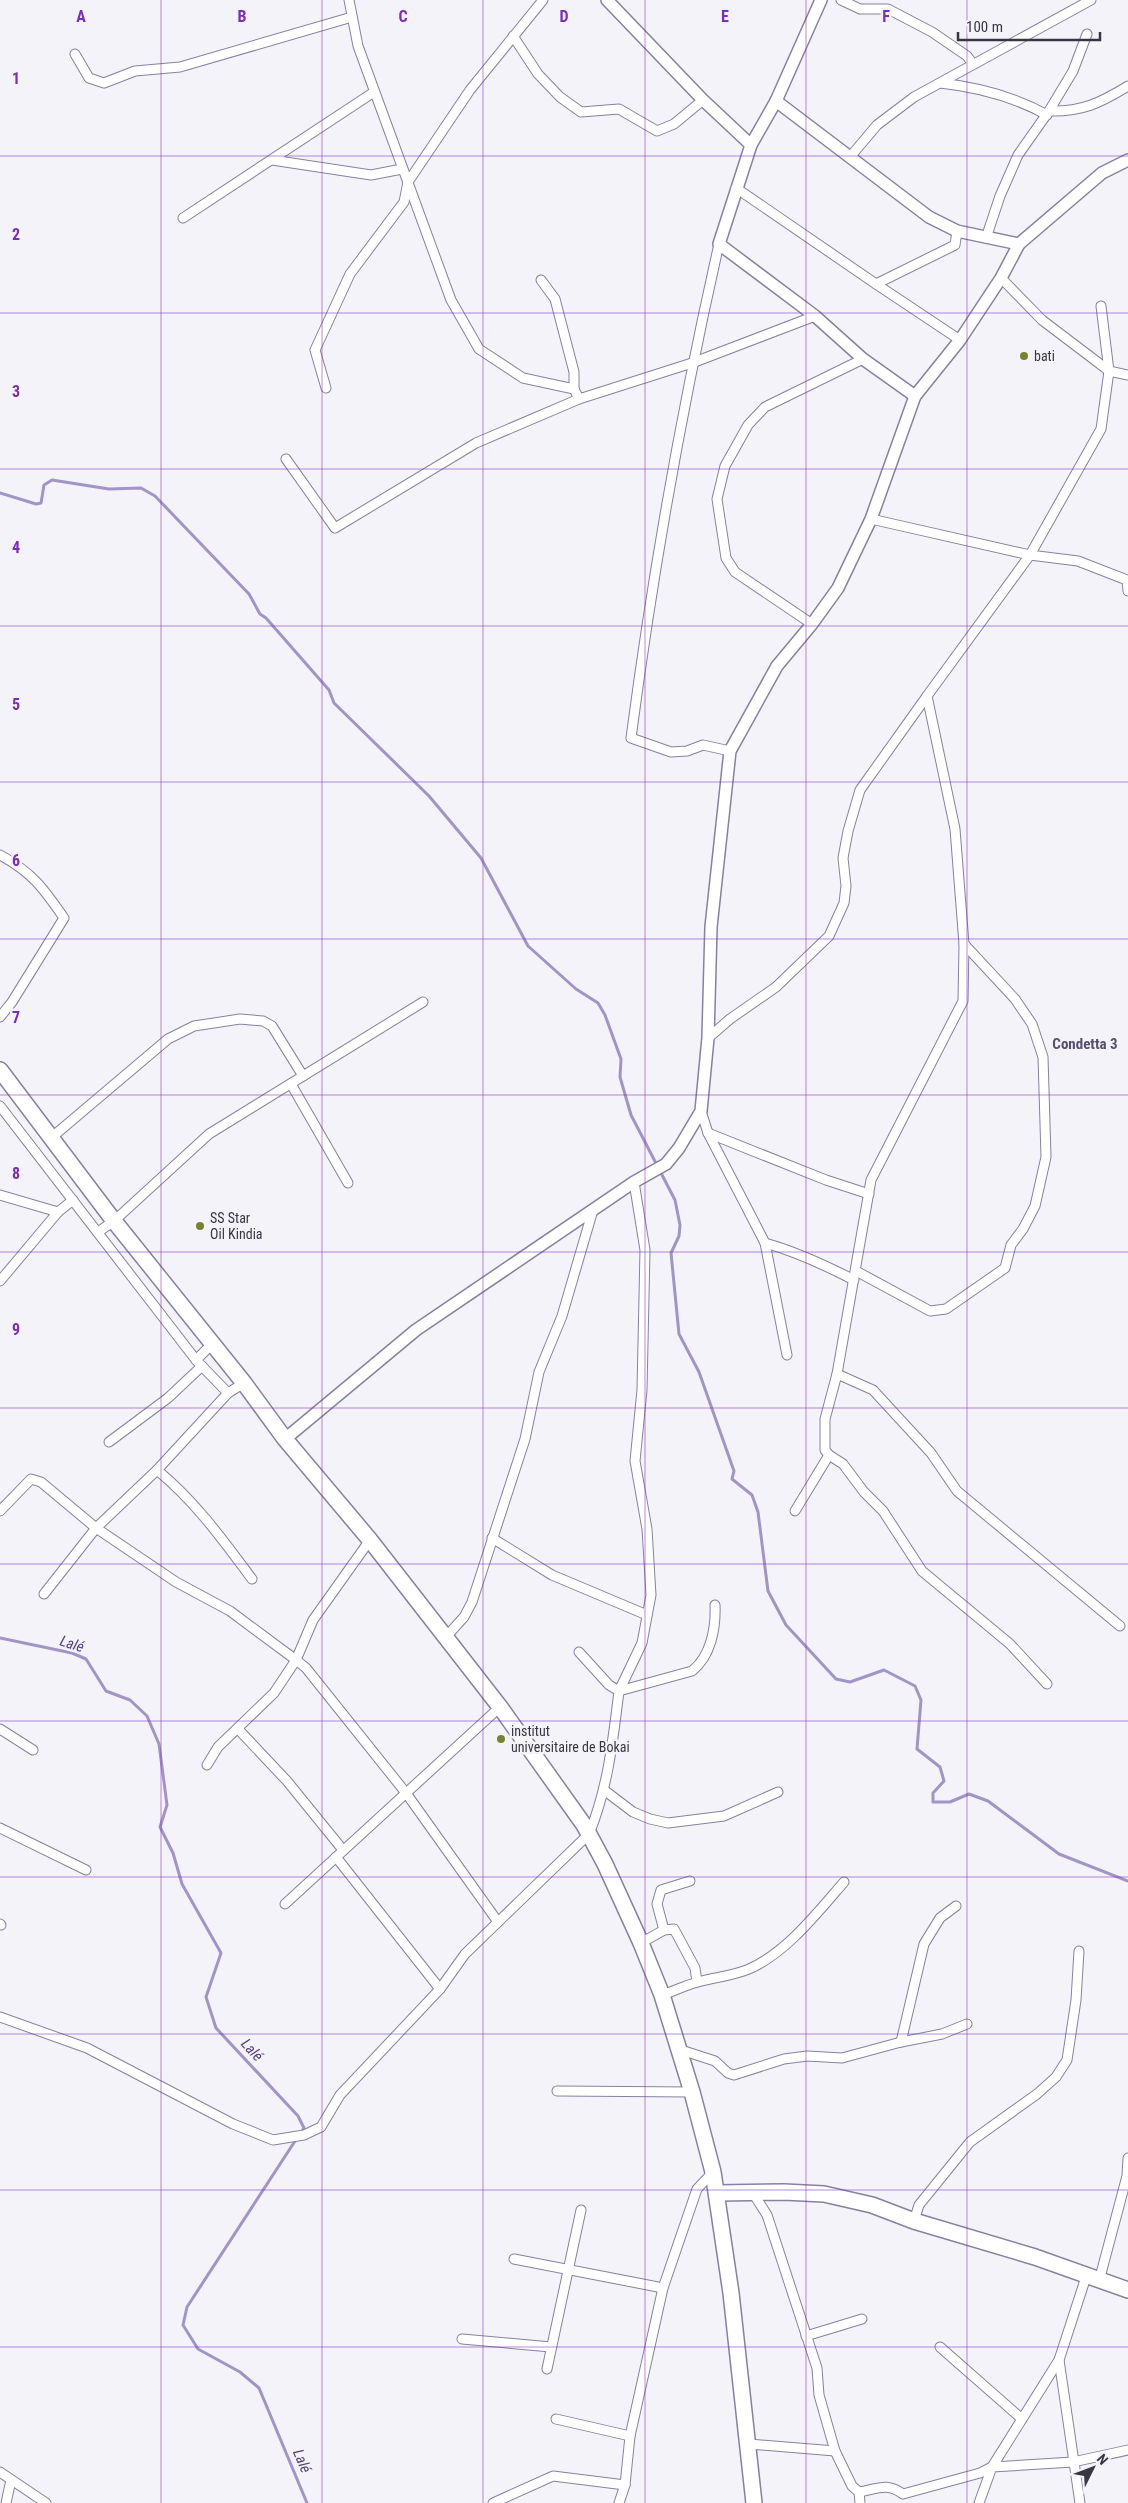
<svg xmlns="http://www.w3.org/2000/svg" width="1128" height="2503" viewBox="0 0 1128 2503" font-family="'Roboto Condensed',sans-serif">
  <style>
    .lines { fill: none; stroke-linecap: round; stroke-linejoin: round }
    .stream { stroke: #a194c7; stroke-width: 3 }
    .minor-casing { stroke: #8880a0; stroke-width: 11 }
    .tertiary-casing { stroke: #8880a0; stroke-width: 14 }
    .primary-casing { stroke: #8880a0; stroke-width: 18 }
    .trunk-casing { stroke: #8880a0; stroke-width: 18 }
    .minor { stroke: #fff; stroke-width: 9 }
    .tertiary { stroke: #fff; stroke-width: 11 }
    .primary { stroke: #fff; stroke-width: 15 }
    .trunk { stroke: #fff; stroke-width: 15 }
    .grid { fill: none; stroke: #7b2cbf; stroke-width: 1; stroke-opacity: 0.55 }
    .poi-dot { fill: #78822f; stroke: #f5f3fa; stroke-width: 2 }
    .labels { text-anchor: middle; dominant-baseline: central; stroke-width: 5; stroke-linejoin: round; paint-order: stroke }
    .poi-label { font-size: 14px; fill: #393643; stroke: #f5f3fa; text-anchor: start }
    .neighbourhood-label { font-size: 15px; font-weight: bold; fill: #574f6d; stroke: #f5f3fa }
    .water-label { font-size: 15px; font-style: italic; fill: #544080; stroke: #f5f3fa }
    .grid-label { font-size: 16px; text-anchor: middle; font-weight: bold; fill: #7b2cbf; stroke: #f5f3fa; stroke-width: 5; stroke-linejoin: round; paint-order: stroke }
  </style>
  <rect width="100%" height="100%" fill="#f5f3fa"/>
  <g class="lines">
    <g class="stream">
      <path d="M0,493L36,504L41,503L44,485L52,480L109,489L141,488L155,496L249,594L260,614L266,618L329,690L334,703L429,796L481,858L528,946L576,989L598,1003L605,1015L621,1059L620,1077L631,1115L675,1200L680,1225L679,1236L671,1253L679,1334L699,1372L734,1471L732,1479L752,1495L758,1512L768,1591L786,1625L836,1679L850,1682L884,1670L915,1686L921,1700L917,1749L940,1767L944,1781L933,1793V1802H950L969,1794L988,1801L1059,1854L1128,1881"/>
      <path d="M0,1638L72,1653L86,1659L106,1691L130,1700L147,1716L159,1744L167,1805L160,1827L173,1853L182,1884L221,1953L206,1997L216,2028L298,2116L304,2128L301,2133"/>
      <path d="M297,2138L187,2307L183,2325L198,2349L240,2372L259,2388L307,2503"/>
    </g>
    <g class="minor-casing">
      <g id="minor">
        <path d="M349,0L358,46L451,300L479,349L523,378L574,389L579,399"/>
        <path d="M841,0L860,9H888L932,32L967,56L973,64"/>
        <path d="M513,36L538,74L560,97L581,112L619,109L657,131L674,124L703,100"/>
        <path d="M75,54L89,78L104,83L135,71L180,67L352,17"/>
        <path d="M940,83C978,87 1013,96 1047,115"/>
        <path d="M1049,111C1082,112 1100,103 1128,86"/>
        <path d="M850,157L877,125L914,97L1091,0"/>
        <path d="M272,160L371,175L402,169"/>
        <path d="M736,188L876,284L955,245L957,231"/>
        <path d="M183,218L374,92"/>
        <path d="M986,238L1000,196L1018,155L1049,111L1073,71L1087,34"/>
        <path d="M719,244C682,407 653,571 631,738L671,752L687,751L703,745L730,751"/>
        <path d="M1001,278L1042,320L1096,361L1109,371L1128,375"/>
        <path d="M541,280L555,299L574,372V389"/>
        <path d="M876,284L960,340"/>
        <path d="M326,388L315,350L350,274L404,202L408,182L470,90L543,0"/>
        <path d="M286,459L335,528L476,443L579,399L692,363L815,316"/>
        <path d="M871,519L1030,555L1078,561L1127,580L1128,591"/>
        <path d="M812,624L735,572L726,558L717,499L725,466L748,425L765,407L863,359"/>
        <path d="M0,855C32,872 44,889 64,918L12,1002L0,1017"/>
        <path d="M708,1038L730,1019L776,987L829,936L844,903L846,886L843,858L848,831L860,790L927,696"/>
        <path d="M291,1084L348,1183"/>
        <path d="M0,1106L196,1360L228,1393"/>
        <path d="M701,1111L708,1133L765,1243C797,1252 825,1265 854,1280"/>
        <path d="M708,1133L826,1180L869,1194"/>
        <path d="M51,1138L168,1039L194,1026L240,1019L263,1021L272,1026L303,1076"/>
        <path d="M0,1195L58,1212L73,1200"/>
        <path d="M98,1232L114,1221L209,1134L423,1002"/>
        <path d="M765,1243L787,1355"/>
        <path d="M856,1271L930,1311L946,1309L1005,1268L1011,1245L1023,1229L1035,1206L1046,1157L1043,1057L1032,1024L1015,999L964,944"/>
        <path d="M0,1281L58,1212"/>
        <path d="M196,1360L213,1343"/>
        <path d="M837,1374L873,1390L931,1453L957,1491L1120,1626"/>
        <path d="M109,1442L168,1398L202,1366"/>
        <path d="M157,1470C195,1501 223,1540 252,1579"/>
        <path d="M0,1511L31,1479L41,1482L96,1528L176,1582L230,1611L296,1660L306,1668L406,1793L498,1922"/>
        <path d="M795,1511L829,1455"/>
        <path d="M492,1538L552,1575L647,1615"/>
        <path d="M44,1594L96,1528L157,1470L228,1393L244,1383"/>
        <path d="M445,1638L464,1617L472,1602L525,1439L539,1372L562,1316L593,1210"/>
        <path d="M579,1652L609,1685L619,1691L642,1643L651,1595L647,1529L635,1461L642,1390L645,1250L634,1182"/>
        <path d="M1047,1684L1010,1644L922,1571L883,1511L864,1492L843,1464L829,1455L825,1450V1419L837,1374L871,1180L963,1001L964,944L955,829L927,696L1030,555L1101,429L1109,371L1101,306"/>
        <path d="M0,1729L33,1750"/>
        <path d="M238,1729L287,1781L343,1850"/>
        <path d="M207,1765L218,1747L274,1693L296,1660L313,1620L370,1540"/>
        <path d="M604,1790L633,1812L650,1819L668,1823L724,1816L778,1792"/>
        <path d="M0,1828L86,1870"/>
        <path d="M336,1857L440,1989"/>
        <path d="M285,1904L500,1707"/>
        <path d="M0,1924L1,1925"/>
        <path d="M664,1930L657,1904L661,1890L690,1881"/>
        <path d="M641,1943L664,1930L674,1929L695,1968L697,1982"/>
        <path d="M662,1995C674,1991 686,1985 698,1982C715,1977 733,1976 749,1969C786,1953 818,1912 844,1882"/>
        <path d="M0,2017L87,2048L233,2124L273,2140L304,2135L321,2127L340,2095L440,1989L465,1954L589,1834C608,1788 613,1740 619,1691L692,1671C711,1656 716,1628 715,1605"/>
        <path d="M901,2042L924,1944L940,1918L956,1906"/>
        <path d="M678,2049L715,2061L728,2073L734,2075L784,2059L807,2056L842,2058L901,2042L942,2034L967,2024"/>
        <path d="M557,2091L692,2092"/>
        <path d="M753,2193L767,2215L817,2368L819,2395L835,2451L852,2486L859,2492C877,2489 887,2482 903,2494L980,2473L992,2467L1059,2360L1086,2277"/>
        <path d="M914,2221L919,2205L970,2142L1037,2094L1056,2077L1067,2060L1076,2000L1079,1951"/>
        <path d="M514,2259L663,2288"/>
        <path d="M1099,2281L1127,2176L1128,2158"/>
        <path d="M806,2336L862,2319"/>
        <path d="M462,2339L551,2347"/>
        <path d="M940,2347L1022,2419"/>
        <path d="M1059,2360L1080,2503"/>
        <path d="M547,2369L581,2210"/>
        <path d="M556,2419L630,2436"/>
        <path d="M749,2444L835,2451"/>
        <path d="M0,2472L46,2503"/>
        <path d="M859,2492L860,2503"/>
        <path d="M6,2503L11,2480"/>
        <path d="M493,2503L553,2476L625,2485"/>
        <path d="M619,2503L625,2485L630,2436L663,2288L697,2189L713,2172"/>
        <path d="M979,2503L992,2467L1073,2462L1128,2450"/>
      </g>
    </g>
    <g class="tertiary-casing">
      <g id="tertiary">
        <path d="M607,0L703,100L751,145"/>
        <path d="M821,0L776,101L751,145L719,244L815,316L863,359L915,396"/>
        <path d="M776,101L929,217L957,231L1019,244L1102,173L1128,160"/>
        <path d="M285,1439L416,1330L634,1182L666,1164L679,1148L701,1111L708,1038L711,927L730,751L777,666L812,624L838,588L871,519L915,396L960,340L1001,278L1019,244"/>
      </g>
    </g>
    <g class="primary-casing">
      <path id="primary" d="M718,2193L784,2192L824,2194L872,2205L914,2221L1035,2257L1128,2290"/>
    </g>
    <g class="trunk-casing">
      <path id="trunk" d="M0,1070L114,1221L244,1383L285,1439L370,1540L500,1707L584,1825L605,1864L641,1943L662,1995L692,2092L713,2172L731,2293L754,2503"/>
    </g>
    <use href="#minor" class="minor"/>
    <use href="#tertiary" class="tertiary"/>
    <use href="#primary" class="primary"/>
    <use href="#trunk" class="trunk"/>
  </g>
  <path class="grid" d="M161,0V2503M322,0V2503M483,0V2503M645,0V2503M806,0V2503M967,0V2503M0,156H1128M0,313H1128M0,469H1128M0,626H1128M0,782H1128M0,939H1128M0,1095H1128M0,1252H1128M0,1408H1128M0,1564H1128M0,1721H1128M0,1877H1128M0,2034H1128M0,2190H1128M0,2347H1128"/>
  <g class="poi-dot">
    <circle cx="1024" cy="356" r="5"/>
    <circle cx="200" cy="1226" r="5"/>
    <circle cx="501" cy="1739" r="5"/>
  </g>
  <g class="labels">
    <g class="poi-label">
      <text x="1034" y="356">bati</text>
      <text x="210" y="1218">SS Star<tspan x="210" dy="16">Oil Kindia</tspan></text>
      <text x="511" y="1731">institut<tspan x="511" dy="16">universitaire de Bokai</tspan></text>
    </g>
    <g class="neighbourhood-label">
      <text x="1085" y="1044">Сondetta 3</text>
    </g>
    <g class="water-label">
      <text transform="translate(72 1644) rotate(18)">Lalé</text>
      <text transform="translate(252 2050) rotate(47)">Lalé</text>
      <text transform="translate(302 2461) rotate(67)">Lalé</text>
    </g>
  </g>
  <g class="grid-label">
    <text x="81" y="22">A</text>
    <text x="242" y="22">B</text>
    <text x="403" y="22">C</text>
    <text x="564" y="22">D</text>
    <text x="725" y="22">E</text>
    <text x="886" y="22">F</text>
    <text x="16" y="84">1</text>
    <text x="16" y="240">2</text>
    <text x="16" y="397">3</text>
    <text x="16" y="553">4</text>
    <text x="16" y="710">5</text>
    <text x="16" y="866">6</text>
    <text x="16" y="1023">7</text>
    <text x="16" y="1179">8</text>
    <text x="16" y="1335">9</text>
  </g>
  <g transform="translate(1093 2468) rotate(48)" stroke="#f5f3fa" stroke-width="4" paint-order="stroke">
  <path d="M0-4L9 19L0 12L-9 19Z" fill="#393643"/>
  <text y="-8" font-size="14" font-weight="bold" text-anchor="middle" fill="#393643">N</text>
  </g>
  <path d="M958 32v8h142v-8" fill="none" stroke="#393643" stroke-width="2.5"/>
  <text x="966" y="32" font-size="15" fill="#393643" stroke="#f5f3fa" stroke-width="4" paint-order="stroke">100 m</text>
</svg>
